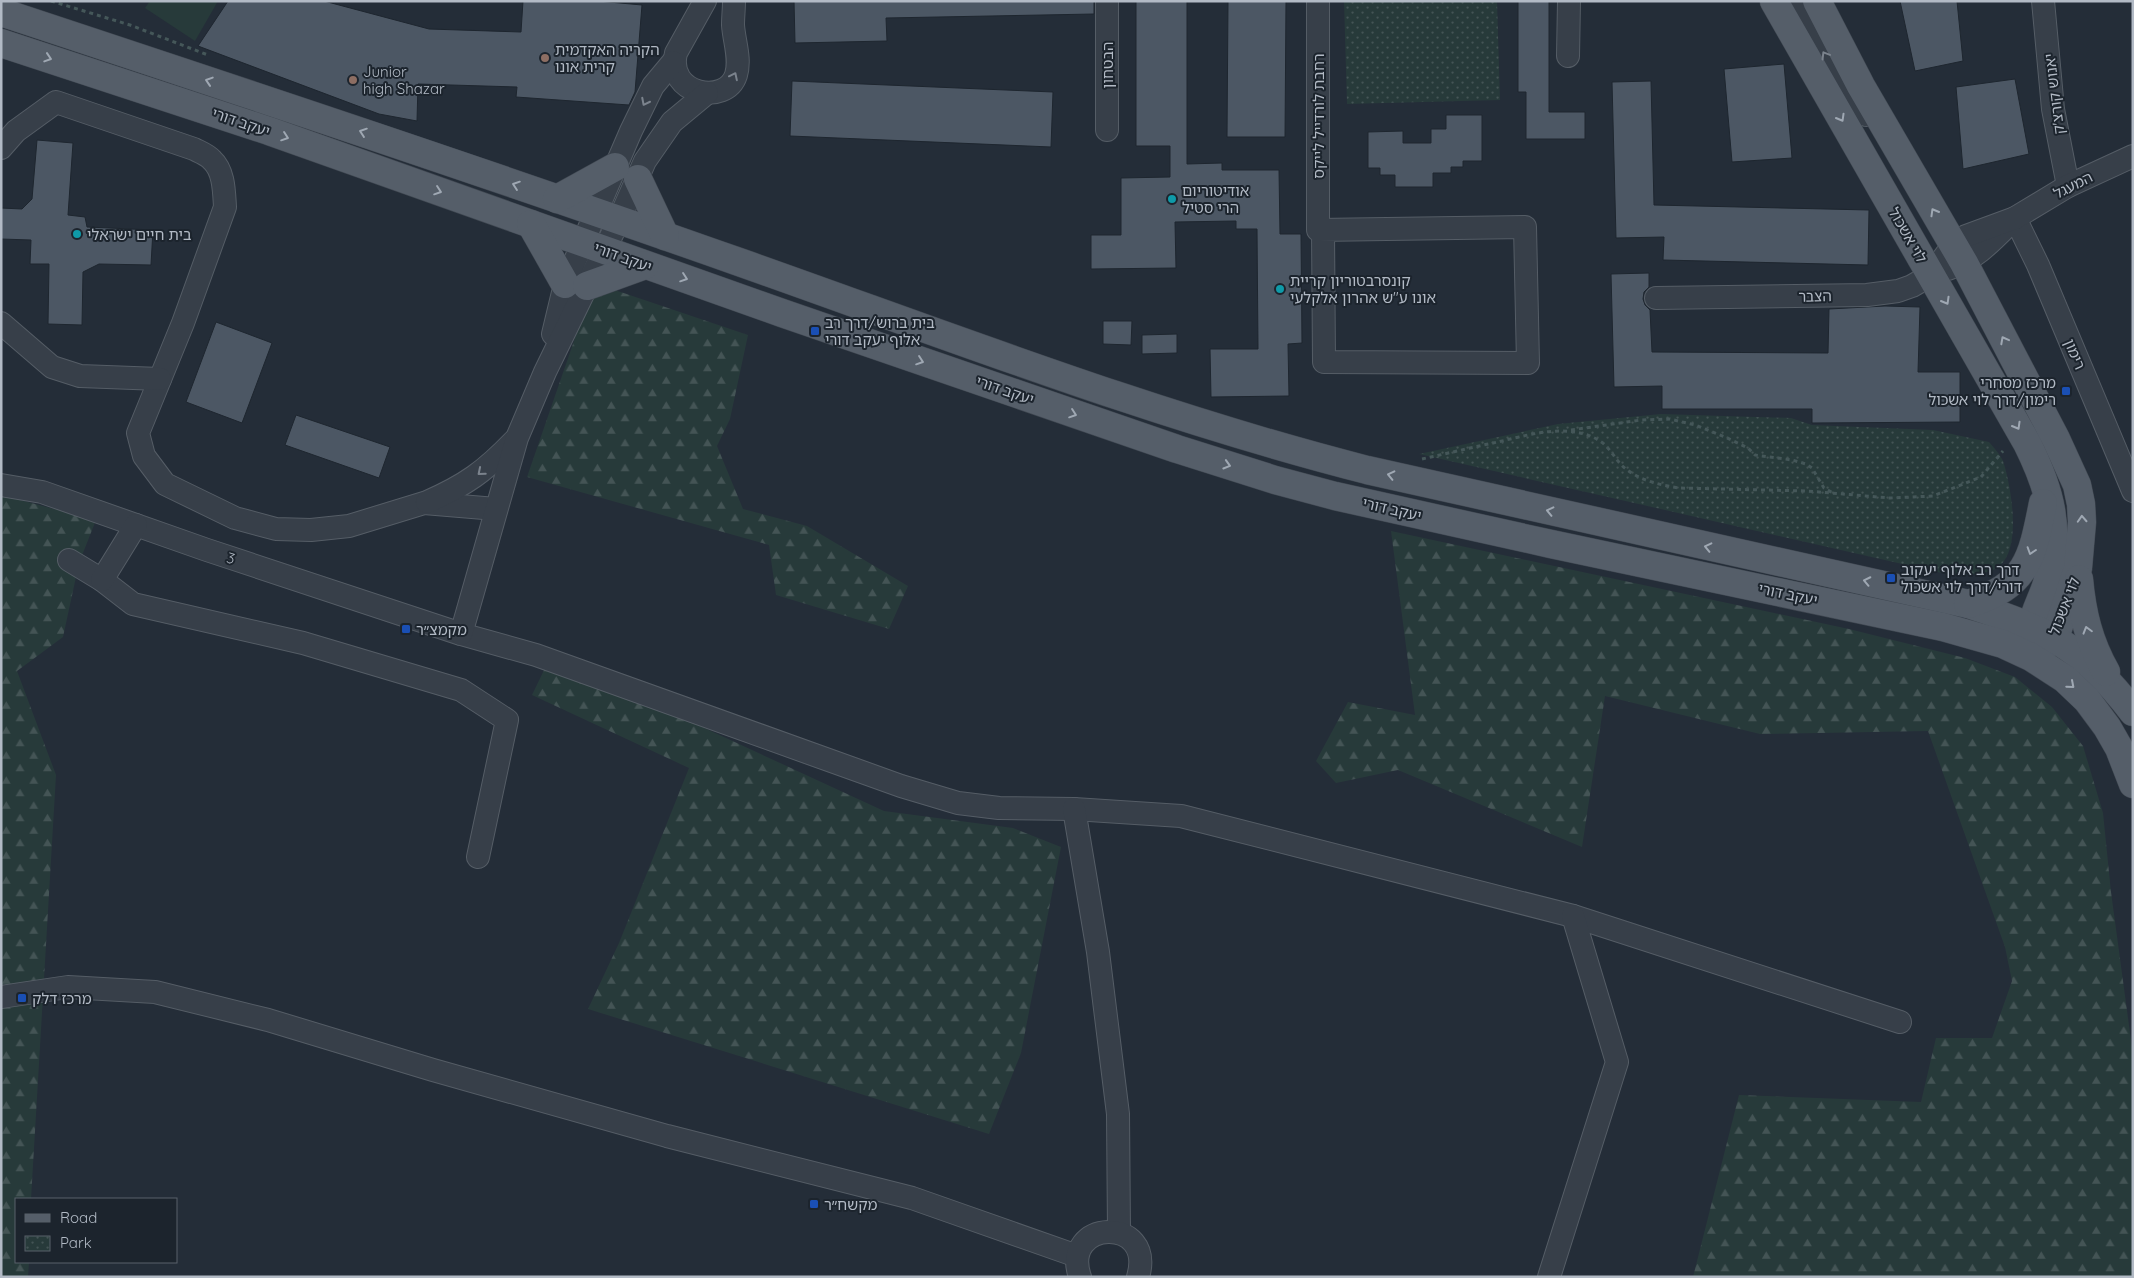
<svg xmlns="http://www.w3.org/2000/svg" width="2134" height="1278" viewBox="0 0 2134 1278" font-family="Quicksand,'Noto Sans Hebrew',sans-serif">
  <style>
    .grass { fill: #273a3a }
    .forest { fill: url(#forest-firs) }
    .park { fill: url(#park-dots) }
    .building { fill: #4c5764; stroke: #1e262f }
    .lines { fill: none; stroke-linecap: round; stroke-linejoin: round }
    .minor-casing { stroke: #555d66; stroke-width: 24 }
    .major-casing { stroke: #404852; stroke-width: 29 }
    .path { stroke: #455759; stroke-width: 3; stroke-dasharray: 4 4; stroke-linecap: butt }
    .minor { stroke: #373f49; stroke-width: 22 }
    .major { stroke: #555e69; stroke-width: 28 }
    .oneway { stroke: #7b838d }
    .oneway2 { stroke: #9fa8b3 }
    .education-dot { fill: #8d6e63; stroke: #1c242d; stroke-width: 2 }
    .culture-dot { fill: #0f9aa8; stroke: #1c242d; stroke-width: 2 }
    .transit-dot { fill: #1a4fb4; stroke: #1c242d; stroke-width: 2 }
    .labels { text-anchor: middle; dominant-baseline: central; stroke-width: 4; stroke-linejoin: round; paint-order: stroke }
    .poi-label { font-size: 15px; fill: #b2bac5; stroke: #1c242d; text-anchor: start }
    .street-label { font-size: 15px; fill: #b2bac5; stroke: #1c242d }
  </style>
  <defs>
    <pattern id="forest-firs" width="22" height="20" patternUnits="userSpaceOnUse" patternTransform="scale(1.25)"><rect width="22" height="20" fill="#273a3a"/><path d="M5 1l3.5 6h-7zM16 11l3.5 6h-7z" fill="#445455"/></pattern>
    <pattern id="park-dots" width="8" height="8" patternUnits="userSpaceOnUse" patternTransform="scale(1.25)"><rect width="8" height="8" fill="#273a3a"/><path d="M2 2h.1M6 6h.1" fill="none" stroke="#445455" stroke-width="1.8" stroke-linecap="round"/></pattern>
  </defs>
  <rect width="100%" height="100%" fill="#242d38"/>
  <path class="grass" d="M150,1H218L195,41L145,8Z"/>
  <g class="forest">
    <path d="M594,283L748,335L730,419L717,446L743,509L807,526L908,586L889,629L776,595L769,545L527,477Z"/>
    <path d="M1,495L96,520L79,563L63,637L17,671L56,775L31,1199H16V1262H29L28,1277H1Z"/>
    <path d="M1391,531L1849,629L1965,658L2015,677L2052,707L2083,746L2103,813L2111,892L2133,1055V1277H1693L1739,1095L1921,1102L1936,1038H1992L2012,981L2005,947L1928,731L1760,734L1605,696L1582,847L1398,770L1336,783L1316,761L1348,702L1415,715Z"/>
    <path d="M547,664L700,726L884,811L1013,828L1061,847L1021,1053L989,1134L588,1009L619,943L689,768L532,695Z"/>
  </g>
  <g class="park">
    <path d="M1344,1H1497L1500,100L1347,104Z"/>
    <path d="M1661,414L1791,418L1812,425L1933,430L1989,442C1994,448 2000,454 2003,461C2011,485 2024,554 1995,569C1979,577 1958,574 1942,573L1419,454L1558,424Z"/>
  </g>
  <g class="building">
    <path d="M228,1H324L429,29L521,32L523,1H598L642,5L635,92L629,105L516,97L517,87L418,84L417,121L379,114L198,46Z"/>
    <path d="M794,1H1094V14L886,18L887,41L795,43Z"/>
    <path d="M1136,1H1187V164L1222,163V170H1279L1280,234H1301L1302,343L1288,344L1289,396L1211,397L1210,349H1258L1257,229H1236V221L1175,222L1176,268L1091,269V235H1121V178L1170,177V146H1136Z"/>
    <path d="M1228,1H1286L1285,137H1227Z"/>
    <path d="M1518,1H1549V112H1585V139H1526V92H1518Z"/>
    <path d="M1900,1H1957L1963,61L1915,71Z"/>
    <path d="M1784,64L1792,158L1732,162L1724,69Z"/>
    <path d="M2015,79L2029,154L1963,169L1956,87Z"/>
    <path d="M792,81L1053,92L1051,147L790,136Z"/>
    <path d="M1651,81L1654,205L1869,210L1868,265L1663,260L1664,237L1616,238L1612,82Z"/>
    <path d="M1446,115H1482V161H1463V167H1451V173H1433V187H1395V175H1380V168H1368V132L1403,131V143H1431V129H1446Z"/>
    <path d="M37,140L73,143L68,215L85,217L87,227L153,230L151,265L99,264L83,272L82,325L48,324L49,264H30L31,240L1,239V208L22,209L32,199Z"/>
    <path d="M1649,273V287L1644,292L1643,299L1645,305L1650,310L1652,352L1828,353L1829,309L1885,306L1920,307L1918,372H1960V422L1812,423V409H1662V386L1614,387L1611,274Z"/>
    <path d="M1103,321H1132L1131,345L1103,344Z"/>
    <path d="M216,322L272,343L242,423L186,402Z"/>
    <path d="M1177,334V353L1142,354V335Z"/>
    <path d="M296,415L390,447L379,478L285,445Z"/>
  </g>
  <g class="lines">
    <g class="minor-casing">
      <g id="minor">
        <path d="M705,1L676,53C666,95 726,106 736,75C741,59 734,41 733,25C733,17 734,9 734,1"/>
        <path d="M1107,1V130"/>
        <path d="M1318,1V230L1525,227L1528,363L1324,362L1323,230"/>
        <path d="M1794,1L1835,73L1866,115"/>
        <path d="M2043,1L2053,109L2068,186"/>
        <path d="M1568,56L1569,1"/>
        <path d="M1,148L16,131L56,102L194,149C200,152 208,155 212,160C224,171 224,191 225,207L183,323L138,433L144,456L165,484L235,518L276,529L311,530L349,526L424,503L496,509"/>
        <path d="M2015,218L2038,265L2133,491"/>
        <path d="M1948,269C1976,259 1992,241 2012,221"/>
        <path d="M1656,298L1867,295L1898,291L1912,286L1931,275L1953,245L1966,236L2015,218L2068,186L2133,156"/>
        <path d="M1,323L52,367L80,376L160,379"/>
        <path d="M553,334L565,284L631,131L653,86L673,62"/>
        <path d="M1,485L42,492L207,550L461,634L536,655L901,786L958,803L999,808L1074,809L1181,816L1573,916L1900,1022"/>
        <path d="M427,502C466,485 485,471 514,441"/>
        <path d="M69,560L102,580L133,604L303,643L461,690L507,720L478,857"/>
        <path d="M102,580L136,525"/>
        <path d="M461,634L517,438L545,372L619,220L645,161L672,122L707,93"/>
        <path d="M1074,809L1098,952L1118,1114L1119,1232"/>
        <path d="M1,997L68,987L155,992L268,1020L433,1070L667,1136L912,1198L1077,1256"/>
        <path d="M1080,1277C1060,1219 1156,1215 1138,1277"/>
        <path d="M1549,1277L1617,1062L1573,916"/>
      </g>
    </g>
    <g class="major-casing">
      <g id="major">
        <path d="M1774,1L2027,443C2051,491 2061,530 2047,583C2043,597 2034,612 2032,626C2031,632 2031,639 2031,646"/>
        <path d="M1817,1L1861,86L1964,263L2056,439L2077,485L2081,504L2082,522L2078,568L2055,638L2042,648"/>
        <path d="M1,12C249,94 496,176 742,263C949,336 1155,416 1367,470L1968,604C2046,630 2082,645 2133,712"/>
        <path d="M1,43L269,131L782,313L1177,449L1275,480L1335,496L1551,544L1943,627L2003,644L2031,657L2065,679L2087,700L2107,727L2119,748L2133,784"/>
        <path d="M638,179L665,236"/>
        <path d="M557,199L615,167"/>
        <path d="M531,224L565,284"/>
        <path d="M587,286L645,265"/>
        <path d="M2079,579C2082,613 2089,642 2106,672"/>
        <path d="M1968,604C2027,586 2032,559 2043,503"/>
      </g>
    </g>
    <g class="path">
      <path d="M51,1L130,25L208,55"/>
      <path d="M1571,430L1641,420L1670,419L1695,425L1725,437L1748,448L1755,455L1792,460L1806,464L1812,468L1824,488L1833,493"/>
      <path d="M1422,459C1445,454 1469,448 1493,443C1526,436 1568,421 1600,441C1611,448 1616,462 1626,469C1641,481 1661,485 1679,488L1807,491L1890,498L1933,496L1981,477L2003,451"/>
    </g>
    <use href="#minor" class="minor"/>
    <use href="#major" class="major"/>
  </g>
  <defs><path id="oneway-chevron" d="M-2-3.5L2.5 0L-2 3.5" fill="none" stroke-width="1.6" stroke-linecap="round" stroke-linejoin="round" transform="scale(1.25)"/></defs>
  <g class="oneway">
    <use href="#oneway-chevron" transform="translate(1825 55) rotate(-121)"/>
    <use href="#oneway-chevron" transform="translate(734 76) rotate(-64)"/>
    <use href="#oneway-chevron" transform="translate(645 102) rotate(117)"/>
    <use href="#oneway-chevron" transform="translate(481 472) rotate(140)"/>
  </g>
  <g class="oneway2">
    <use href="#oneway-chevron" transform="translate(48 58) rotate(18)"/>
    <use href="#oneway-chevron" transform="translate(209 81) rotate(-162)"/>
    <use href="#oneway-chevron" transform="translate(1841 118) rotate(60)"/>
    <use href="#oneway-chevron" transform="translate(363 132) rotate(-161)"/>
    <use href="#oneway-chevron" transform="translate(285 137) rotate(19)"/>
    <use href="#oneway-chevron" transform="translate(516 185) rotate(-161)"/>
    <use href="#oneway-chevron" transform="translate(438 191) rotate(19)"/>
    <use href="#oneway-chevron" transform="translate(1934 212) rotate(-120)"/>
    <use href="#oneway-chevron" transform="translate(684 278) rotate(19)"/>
    <use href="#oneway-chevron" transform="translate(1946 301) rotate(60)"/>
    <use href="#oneway-chevron" transform="translate(2004 340) rotate(-118)"/>
    <use href="#oneway-chevron" transform="translate(920 361) rotate(19)"/>
    <use href="#oneway-chevron" transform="translate(1073 414) rotate(19)"/>
    <use href="#oneway-chevron" transform="translate(2017 426) rotate(60)"/>
    <use href="#oneway-chevron" transform="translate(1227 465) rotate(17)"/>
    <use href="#oneway-chevron" transform="translate(1391 475) rotate(-167)"/>
    <use href="#oneway-chevron" transform="translate(1550 511) rotate(-167)"/>
    <use href="#oneway-chevron" transform="translate(2082 519) rotate(-93)"/>
    <use href="#oneway-chevron" transform="translate(1708 547) rotate(-167)"/>
    <use href="#oneway-chevron" transform="translate(2031 551) rotate(108)"/>
    <use href="#oneway-chevron" transform="translate(1867 581) rotate(-168)"/>
    <use href="#oneway-chevron" transform="translate(2087 630) rotate(-106)"/>
    <use href="#oneway-chevron" transform="translate(2071 685) rotate(41)"/>
  </g>
  <g class="education-dot">
    <circle cx="545" cy="58" r="5"/>
    <circle cx="353" cy="80" r="5"/>
  </g>
  <g class="culture-dot">
    <circle cx="1172" cy="199" r="5"/>
    <circle cx="77" cy="234" r="5"/>
    <circle cx="1280" cy="289" r="5"/>
  </g>
  <g class="transit-dot">
    <rect x="810" y="326" width="10" height="10" rx="2.5"/>
    <rect x="2061" y="386" width="10" height="10" rx="2.5"/>
    <rect x="1886" y="573" width="10" height="10" rx="2.5"/>
    <rect x="401" y="624" width="10" height="10" rx="2.5"/>
    <rect x="17" y="993" width="10" height="10" rx="2.5"/>
    <rect x="809" y="1199" width="10" height="10" rx="2.5"/>
  </g>
  <g class="labels">
    <g class="poi-label">
      <text x="555" y="49">הקריה האקדמית<tspan x="555" dy="17">קרית אונו</tspan></text>
      <text x="363" y="71">Junior<tspan x="363" dy="17">high Shazar</tspan></text>
      <text x="1182" y="190">אודיטוריום<tspan x="1182" dy="17">הרי סטיל</tspan></text>
      <text x="87" y="234">בית חיים ישראלי</text>
      <text x="1290" y="280">קונסרבטוריון קריית<tspan x="1290" dy="17">אונו ע"ש אהרון אלקלעי</tspan></text>
      <text x="825" y="322">בית ברוש/דרך רב<tspan x="825" dy="17">אלוף יעקב דורי</tspan></text>
      <text x="2056" y="382" text-anchor="end">מרכז מסחרי<tspan x="2056" dy="17">רימון/דרך לוי אשכול</tspan></text>
      <text x="1901" y="569">דרך רב אלוף יעקוב<tspan x="1901" dy="17">דורי/דרך לוי אשכול</tspan></text>
      <text x="416" y="629">מקמצ״ר</text>
      <text x="32" y="998">מרכז דלק</text>
      <text x="824" y="1204">מקשח״ר</text>
    </g>
    <g class="street-label">
      <text transform="translate(1107 65) rotate(-90)">הבטחון</text>
      <text transform="translate(2054 94) rotate(-97)">יאנוש קורצ'ק</text>
      <text transform="translate(1318 116) rotate(-90)">רחבת לורדייל לייקס</text>
      <text transform="translate(241 122) rotate(19)">יעקב דורי</text>
      <text transform="translate(2073 185) rotate(-27)">המעגל</text>
      <text transform="translate(1908 235) rotate(60)">לוי אשכול</text>
      <text transform="translate(623 257) rotate(20)">יעקב דורי</text>
      <text transform="translate(1815 296) rotate(-1)">הצבר</text>
      <text transform="translate(2075 354) rotate(67)">רימון</text>
      <text transform="translate(1005 390) rotate(19)">יעקב דורי</text>
      <text transform="translate(1392 509) rotate(13)">יעקב דורי</text>
      <text transform="translate(231 558) rotate(18)">3</text>
      <text transform="translate(1788 594) rotate(12)">יעקב דורי</text>
      <text transform="translate(2064 606) rotate(-69)">לוי אשכול</text>
    </g>
  </g>
  <rect width="2134" height="1278" fill="none" stroke="#b2bac5" stroke-width="5"/>
  <rect x="15" y="1198" width="162" height="65" fill="#1c242d" stroke="#58606a"/>
  <rect x="25" y="1214" width="25" height="8" fill="#555e69" stroke="#58606a"/>
  <text x="60" y="1223" font-size="15" fill="#b2bac5">Road</text>
  <rect x="25" y="1236" width="25" height="15" fill="url(#park-dots)" stroke="#58606a"/>
  <text x="60" y="1248" font-size="15" fill="#b2bac5">Park</text>
</svg>
